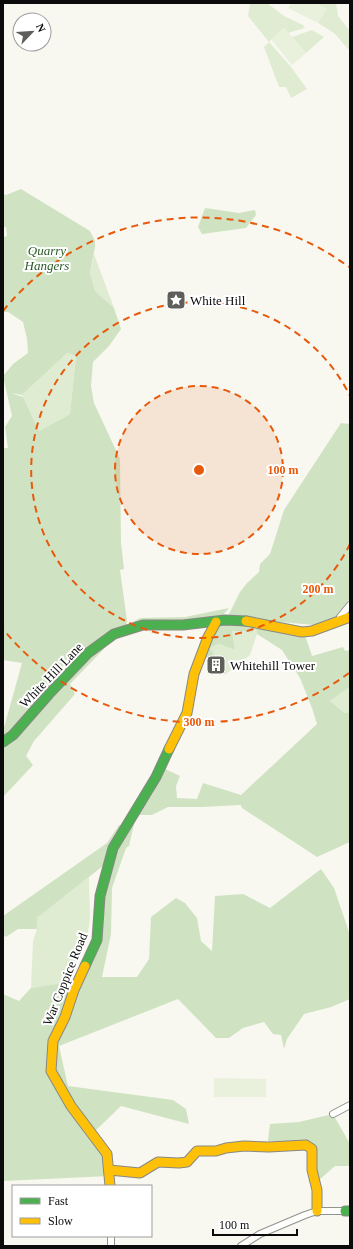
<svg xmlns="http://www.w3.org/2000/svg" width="353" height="1249" viewBox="0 0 353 1249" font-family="Georgia,serif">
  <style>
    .green { fill: #dfecd2 }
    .forest { fill: #cfe3c2; fill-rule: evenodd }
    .pitch { fill: #e9f1dc }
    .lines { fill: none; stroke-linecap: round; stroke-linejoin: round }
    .street-casing { stroke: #92928e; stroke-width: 8 }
    .fast-casing { stroke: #888885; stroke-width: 11 }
    .slow-casing { stroke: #888885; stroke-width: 11 }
    .street { stroke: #fefefd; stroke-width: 6 }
    .fast { stroke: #4caf50; stroke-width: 9 }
    .slow { stroke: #ffc107; stroke-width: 9 }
    .ring { fill: none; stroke: #e8590c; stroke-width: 2; stroke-dasharray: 7 5 }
    .labels { text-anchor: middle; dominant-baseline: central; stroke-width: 4; stroke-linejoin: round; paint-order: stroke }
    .park-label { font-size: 13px; font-style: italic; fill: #2a5a25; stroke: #fff }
    .poi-label { font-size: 13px; fill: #0b0b0b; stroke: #fff; text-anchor: start }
    .street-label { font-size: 13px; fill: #0b0b0b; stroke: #fff }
    .centre { fill: #e8590c; stroke: #fff; stroke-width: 2 }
    .ring-label { font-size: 12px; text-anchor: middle; font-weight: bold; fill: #e8590c; stroke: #fff; stroke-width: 4; stroke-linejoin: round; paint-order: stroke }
  </style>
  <rect width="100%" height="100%" fill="#f8f8f0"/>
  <g class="green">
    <path d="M250,3H267L284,16L303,25L305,28L288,33L284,28L269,42L291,67L307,89L291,98L286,87H279L264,47L269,42L248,16Z"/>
    <path d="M316,3H336L338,16L350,31L349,50L334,33L318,23L326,9Z"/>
    <path d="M312,30L324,37L306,53L292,37Z"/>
    <path d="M94,254L114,308L95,291L90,272Z"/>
    <path d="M67,353L76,356L70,414L39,431L22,395Z"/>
    <path d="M256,628L257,634L250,655L225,675L210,648L219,644L235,650L232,631L251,632Z"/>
    <path d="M350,687V712L345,713L330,701Z"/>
    <path d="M89,877C89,891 90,905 90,918C88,941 79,964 67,983L31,988L33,941L37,929V918Z"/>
  </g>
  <g class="forest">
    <path d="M21,189L90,231L95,241V247L90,272L95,291L114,308L121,329L109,346L93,362L91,386L94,403L120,459L121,542L124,569L120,570L127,621L126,626L140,618L185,617L229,608L222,616L211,618L126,626L70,684L75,694L34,741L26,756L33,765L3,797V731L22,663L3,660V448H8L5,427L12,416L3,376L13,364L28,353L27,339L23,322L8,312H3V237L7,236L6,227H3V194L6,195ZM67,353L76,356L70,414L39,431L23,397L11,393L22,395Z"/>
    <path d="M205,208L239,213L255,210L256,215L246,228L202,234L198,227Z"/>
    <path d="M341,423L350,424V599L336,617L314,625L233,618L228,616L240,592L247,583L259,572L260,564L270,554L284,510Z"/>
    <path d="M244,624L256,628L305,635L312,656L343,647L345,651L350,650V687L330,701L345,713L350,712V842L317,857L242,808L241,805L202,807H168L152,815H139L153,793L163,768L180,776L176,786L177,798L197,799L203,783L241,795L317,724L312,708L300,678L282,650L257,634L256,628L252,632L232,631L235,650L219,644L210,648L215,656L204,658L214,630L218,625Z"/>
    <path d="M134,824L129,846L126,848L112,888L111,934L102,977H137L149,959L151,917L176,898L185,903L197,918L201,941L212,951L215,896L243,894L270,908L321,869L334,888L350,935V999L331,1007L304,1014L287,1039L284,1049L281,1035L273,1034L264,1022L243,1028L229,1038H216L178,999L59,1046L68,1086L173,1100L186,1109L189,1124L121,1106L93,1133L107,1154L109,1176L3,1181V994L19,1001L31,988L83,980L101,941L104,895L113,858L37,918V929H18L6,937L3,934V916L107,843L119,825Z"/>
    <path d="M333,1114L350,1144V1166H335L318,1181L315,1171L314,1148L311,1142L268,1141L270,1124L299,1122Z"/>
  </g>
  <g class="pitch">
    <path d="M291,3H316L327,9L318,23L288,8Z"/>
    <path d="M284,28L306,53L292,65L271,39Z"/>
    <path d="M214,1078L266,1079V1097H214Z"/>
  </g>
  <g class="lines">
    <g class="street-casing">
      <g id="street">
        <path d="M340,621V617L350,605"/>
        <path d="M333,1114L350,1105"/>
        <path d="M111,1246V1236"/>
        <path d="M241,1246L260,1234L305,1215L317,1211H345"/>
      </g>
    </g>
    <g class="fast-casing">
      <g id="fast">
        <path d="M3,742L13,735L49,694L88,653L114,634L143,625H183L225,620L246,621"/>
        <path d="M85,966L97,940L100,896L113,848L156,777L169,749"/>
        <path d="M345,1211H350"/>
      </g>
    </g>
    <g class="slow-casing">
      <g id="slow">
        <path d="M246,621L302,632L312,631L350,617"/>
        <path d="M169,749L187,713L194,674L208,637L216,622"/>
        <path d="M85,966L74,990L65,1017L53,1041L51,1071L71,1106L107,1154L110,1186"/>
        <path d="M109,1170L140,1173L158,1162L179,1163L187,1162L197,1151H216L226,1148L244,1146L269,1147L306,1145L312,1149V1170L317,1190V1211"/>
      </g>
    </g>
    <use href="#street" class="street"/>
    <use href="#fast" class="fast"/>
    <use href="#slow" class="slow"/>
  </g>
  <circle cx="199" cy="470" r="84" fill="#e8590c" fill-opacity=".12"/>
  <g class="ring">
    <circle cx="199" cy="470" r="84"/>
    <path d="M350 544A168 168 0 1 1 350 396"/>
    <path d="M349 673A252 252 0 0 1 3 629M3 311A252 252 0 0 1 349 267"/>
  </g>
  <defs>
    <g id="sight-square" transform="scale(1)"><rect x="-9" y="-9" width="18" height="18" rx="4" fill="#5e5e5b" stroke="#fff"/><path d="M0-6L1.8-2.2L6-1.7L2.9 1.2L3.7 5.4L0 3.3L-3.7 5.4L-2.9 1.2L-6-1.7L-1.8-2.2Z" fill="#fff"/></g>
    <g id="building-square" transform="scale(1)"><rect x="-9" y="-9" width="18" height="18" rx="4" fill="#5e5e5b" stroke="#fff"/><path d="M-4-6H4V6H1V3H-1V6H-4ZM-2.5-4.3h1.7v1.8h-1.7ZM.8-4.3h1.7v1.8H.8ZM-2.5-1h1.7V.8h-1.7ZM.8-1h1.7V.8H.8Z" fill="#fff"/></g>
  </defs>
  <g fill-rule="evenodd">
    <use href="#sight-square" x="176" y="300"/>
    <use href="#building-square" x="216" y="665"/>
  </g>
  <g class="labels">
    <g class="park-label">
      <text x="47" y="250">Quarry<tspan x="47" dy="15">Hangers</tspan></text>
    </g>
    <g class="poi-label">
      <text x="190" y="300">White Hill</text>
      <text x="230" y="665">Whitehill Tower</text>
    </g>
    <g class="street-label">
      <text transform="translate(51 675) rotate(-46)">White Hill Lane</text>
      <text transform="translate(65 979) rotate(-68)">War Coppice Road</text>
    </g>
  </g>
  <circle cx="199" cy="470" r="6" class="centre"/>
  <g class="ring-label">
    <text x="283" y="474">100 m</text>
    <text x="318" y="593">200 m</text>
    <text x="199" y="726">300 m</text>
  </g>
  <rect width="353" height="1249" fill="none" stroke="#0b0b0b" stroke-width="8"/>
  <rect x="12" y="1185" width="140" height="52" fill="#ffffff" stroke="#9d9d9d"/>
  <rect x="20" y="1198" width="20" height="6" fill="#4caf50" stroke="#9d9d9d"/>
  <text x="48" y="1205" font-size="12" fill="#0b0b0b">Fast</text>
  <rect x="20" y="1218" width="20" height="6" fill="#ffc107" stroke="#9d9d9d"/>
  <text x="48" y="1225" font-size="12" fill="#0b0b0b">Slow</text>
  <g transform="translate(32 32) rotate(65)"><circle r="19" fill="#ffffff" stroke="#9d9d9d"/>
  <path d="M0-3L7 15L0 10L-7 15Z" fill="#5e5e5b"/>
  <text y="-6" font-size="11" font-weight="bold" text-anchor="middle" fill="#0b0b0b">N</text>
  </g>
  <path d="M213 1229v6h84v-6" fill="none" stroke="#0b0b0b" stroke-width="2"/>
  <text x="219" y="1229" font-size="12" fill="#0b0b0b" stroke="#ffffff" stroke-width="3" paint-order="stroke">100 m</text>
</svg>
